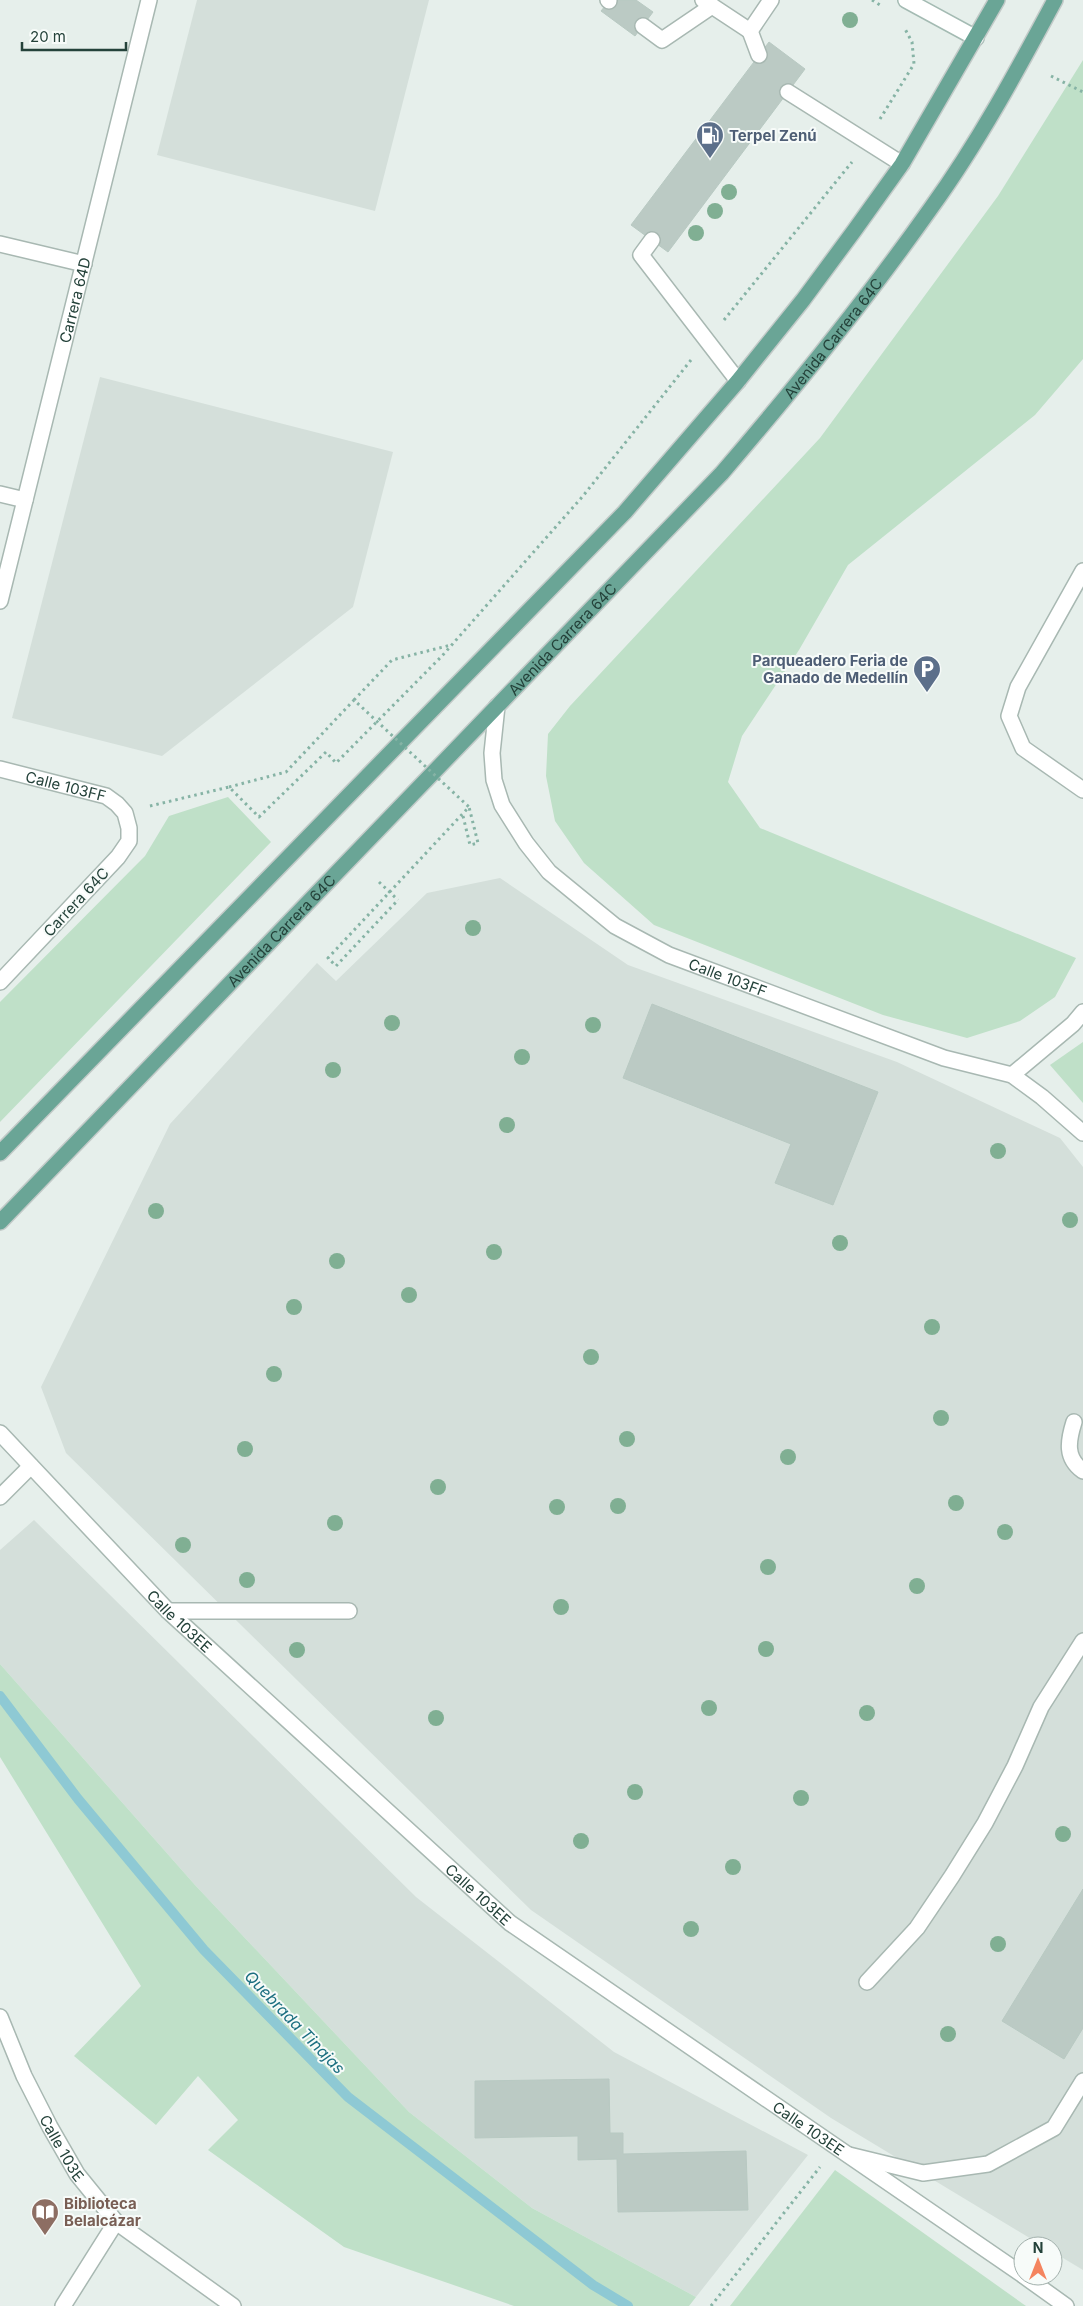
<svg xmlns="http://www.w3.org/2000/svg" width="1083" height="2306" viewBox="0 0 1083 2306" font-family="Inter,sans-serif">
  <style>
    .built { fill: #d4dfda }
    .green { fill: #bfe0c8 }
    .lines { fill: none; stroke-linecap: round; stroke-linejoin: round }
    .stream { stroke: #8ec9d4; stroke-width: 10 }
    .building { fill: #bbcac4; stroke: #b8c9c2 }
    .lane-casing { stroke: #a8b8b2; stroke-width: 18 }
    .street-casing { stroke: #a8b8b2; stroke-width: 18 }
    .secondary-casing { stroke: #a4bbb3; stroke-width: 18 }
    .primary-casing { stroke: #c2cac8; stroke-width: 18 }
    .path { stroke: #86b3a5; stroke-width: 3; stroke-dasharray: 2.5 4; stroke-linecap: butt }
    .lane { stroke: #fff; stroke-width: 15 }
    .street { stroke: #fff; stroke-width: 15 }
    .secondary { stroke: #fff; stroke-width: 15 }
    .primary { stroke: #6aa596; stroke-width: 15 }
    .path-bridge { stroke: #86b3a5; stroke-width: 3; stroke-dasharray: 2.5 4; stroke-linecap: butt }
    .tree { fill: #80af93 }
    .labels { text-anchor: middle; dominant-baseline: central; stroke-width: 4; stroke-linejoin: round; paint-order: stroke }
    .service-label { font-size: 15px; font-weight: bold; fill: #4e5e75; stroke: #f7fbf9; text-anchor: start }
    .street-label { font-size: 15px; fill: #24423a; stroke: #f7fbf9 }
    .education-label { font-size: 15px; font-weight: bold; fill: #785e54; stroke: #f7fbf9; text-anchor: start }
    .water-label { font-size: 16px; font-style: italic; fill: #1c6f80; stroke: #f7fbf9 }
  </style>
  <rect width="100%" height="100%" fill="#e6efeb"/>
  <g class="built">
    <path d="M197,0H429L375,211L157,155Z"/>
    <path d="M100,377L393,452L353,607L162,756L12,718Z"/>
    <path d="M500,878L628,965L897,1062L1060,1138L1083,1167V2270L1053,2252V2246H1043L831,2118L531,1910L66,1453L41,1387L170,1124L317,963L336,981L427,893Z"/>
    <path d="M34,1520L416,1897L614,2052L808,2155L696,2297L532,2208L409,2112L195,1885L0,1664V1550Z"/>
  </g>
  <g class="green">
    <path d="M1083,60V359L1035,415L848,565L799,650L742,736L728,782L760,828L1076,958L1055,997L1020,1021L967,1038L883,1015L654,925L584,863L555,821L546,776L548,734L570,706L820,438L998,196Z"/>
    <path d="M228,797L271,842L0,1122V1002L145,856L169,816Z"/>
    <path d="M1083,1042V1103L1050,1065Z"/>
    <path d="M0,1664L195,1885L409,2112L532,2208L696,2297L689,2306H514L344,2247L208,2150L238,2120L198,2076L156,2125L74,2056L141,1986L0,1757Z"/>
    <path d="M835,2170L1026,2306H730Z"/>
  </g>
  <g class="lines">
    <path class="stream" d="M0,1696L78,1799L204,1950L348,2097L593,2285L628,2306"/>
  </g>
  <g class="building">
    <path d="M610,0H636L653,12L635,36L601,11Z"/>
    <path d="M769,42L805,69L668,252L631,225Z"/>
    <path d="M652,1004L878,1092L833,1205L775,1183L791,1144L623,1078Z"/>
    <path d="M1083,1889V2028L1064,2059L1002,2021Z"/>
    <path d="M609,2079L610,2133H623V2154L746,2151L748,2210L618,2212L617,2159L578,2160V2136L475,2138V2081Z"/>
  </g>
  <g class="lines">
    <g class="lane-casing">
      <g id="lane">
        <path d="M608,0L609,1"/>
        <path d="M703,0L750,31L771,0"/>
        <path d="M643,26L662,40L712,6"/>
        <path d="M750,31L759,55"/>
        <path d="M788,92L902,164"/>
        <path d="M652,240L641,255L738,381"/>
        <path d="M1083,571L1018,687L1009,716L1023,748L1083,790"/>
        <path d="M1012,1075L1073,1024L1083,1012"/>
        <path d="M1074,1422C1068,1441 1065,1458 1083,1471"/>
        <path d="M168,1611H349"/>
        <path d="M867,1982L917,1928L952,1876L985,1823L1015,1766L1041,1707L1083,1641"/>
        <path d="M849,2155L923,2173L988,2164L1054,2128L1083,2081"/>
      </g>
    </g>
    <g class="street-casing">
      <g id="street">
        <path d="M0,244L84,264"/>
        <path d="M0,494L25,500"/>
        <path id="s1" d="M0,601L149,0"/>
        <path id="s2" d="M497,706L492,753L494,780L502,805L526,843L549,872L615,926L669,955L944,1058L1012,1075L1042,1097L1083,1133"/>
        <path id="s3" d="M0,769L106,796L117,804L125,813L129,828V841L118,857L0,982"/>
        <path id="s4" d="M0,1433L168,1611L510,1923L1023,2275"/>
        <path d="M0,1497L31,1466"/>
        <path id="s5" d="M0,2017L24,2076L50,2127L77,2174L116,2222L233,2306"/>
        <path d="M1024,2276L1066,2306"/>
        <path d="M63,2306L116,2222"/>
      </g>
    </g>
    <g class="secondary-casing">
      <path id="secondary" d="M906,0L976,38"/>
    </g>
    <g class="primary-casing">
      <g id="primary">
        <path d="M0,1153L625,512L738,381L803,300L854,231L902,164L997,0"/>
        <path id="s6" d="M0,1222L722,473C795,388 866,300 931,208C978,143 1017,71 1055,0"/>
      </g>
    </g>
    <g class="path">
      <path d="M872,0L880,5"/>
      <path d="M1051,76L1083,92"/>
      <path d="M880,119L914,64L912,42L905,29"/>
      <path d="M724,320L852,162"/>
      <path d="M354,700L392,660L451,645"/>
      <path d="M150,806L229,787L259,817L326,752L336,763L442,656L583,496L691,360"/>
      <path d="M463,816L470,845L478,843L469,807"/>
      <path d="M379,882L398,900"/>
      <path d="M711,2306L820,2167"/>
    </g>
    <use href="#lane" class="lane"/>
    <use href="#street" class="street"/>
    <use href="#secondary" class="secondary"/>
    <use href="#primary" class="primary"/>
    <path class="path-bridge" d="M229,787L286,772L354,700L469,807L328,958L336,966L398,900"/>
  </g>
  <g class="tree">
    <circle cx="850" cy="20" r="8"/>
    <circle cx="729" cy="192" r="8"/>
    <circle cx="715" cy="211" r="8"/>
    <circle cx="696" cy="233" r="8"/>
    <circle cx="473" cy="928" r="8"/>
    <circle cx="392" cy="1023" r="8"/>
    <circle cx="593" cy="1025" r="8"/>
    <circle cx="522" cy="1057" r="8"/>
    <circle cx="333" cy="1070" r="8"/>
    <circle cx="507" cy="1125" r="8"/>
    <circle cx="998" cy="1151" r="8"/>
    <circle cx="156" cy="1211" r="8"/>
    <circle cx="1070" cy="1220" r="8"/>
    <circle cx="840" cy="1243" r="8"/>
    <circle cx="494" cy="1252" r="8"/>
    <circle cx="337" cy="1261" r="8"/>
    <circle cx="409" cy="1295" r="8"/>
    <circle cx="294" cy="1307" r="8"/>
    <circle cx="932" cy="1327" r="8"/>
    <circle cx="591" cy="1357" r="8"/>
    <circle cx="274" cy="1374" r="8"/>
    <circle cx="941" cy="1418" r="8"/>
    <circle cx="627" cy="1439" r="8"/>
    <circle cx="245" cy="1449" r="8"/>
    <circle cx="788" cy="1457" r="8"/>
    <circle cx="438" cy="1487" r="8"/>
    <circle cx="956" cy="1503" r="8"/>
    <circle cx="618" cy="1506" r="8"/>
    <circle cx="557" cy="1507" r="8"/>
    <circle cx="335" cy="1523" r="8"/>
    <circle cx="1005" cy="1532" r="8"/>
    <circle cx="183" cy="1545" r="8"/>
    <circle cx="768" cy="1567" r="8"/>
    <circle cx="247" cy="1580" r="8"/>
    <circle cx="917" cy="1586" r="8"/>
    <circle cx="561" cy="1607" r="8"/>
    <circle cx="766" cy="1649" r="8"/>
    <circle cx="297" cy="1650" r="8"/>
    <circle cx="709" cy="1708" r="8"/>
    <circle cx="867" cy="1713" r="8"/>
    <circle cx="436" cy="1718" r="8"/>
    <circle cx="635" cy="1792" r="8"/>
    <circle cx="801" cy="1798" r="8"/>
    <circle cx="1063" cy="1834" r="8"/>
    <circle cx="581" cy="1841" r="8"/>
    <circle cx="733" cy="1867" r="8"/>
    <circle cx="691" cy="1929" r="8"/>
    <circle cx="998" cy="1944" r="8"/>
    <circle cx="948" cy="2034" r="8"/>
  </g>
  <defs>
    <g id="fuel-pin" transform="scale(1.4375)"><path d="M0 17L-7.5 6A9.5 9.5 0 1 1 7.5 6Z" fill="#5c6f8a" stroke="#f7fbf9"/><path d="M-5.5-6h7V0h2V4h1.3V-2.5L3-4.5l.8-.8L6-3V5H2.5V1h-1V6h-7ZM-4.2-4.7v3.2H.2V-4.7Z" fill="#fff"/></g>
    <g id="parking-pin" transform="scale(1.4375)"><path d="M0 17L-7.5 6A9.5 9.5 0 1 1 7.5 6Z" fill="#5c6f8a" stroke="#f7fbf9"/><path d="M-3.5-5.5H1a3.5 3.5 0 0 1 0 7H-1V5.5H-3.5ZM-1-3.4V-.6H.8a1.4 1.4 0 0 0 0-2.8Z" fill="#fff"/></g>
    <g id="library-pin" transform="scale(1.4375)"><path d="M0 17L-7.5 6A9.5 9.5 0 1 1 7.5 6Z" fill="#8d6e63" stroke="#f7fbf9"/><path d="M-6-4Q-3-5.5-.7-3.5V5Q-3 3-6 4ZM6-4Q3-5.5 .7-3.5V5Q3 3 6 4Z" fill="#fff"/></g>
  </defs>
  <g fill-rule="evenodd">
    <use href="#fuel-pin" x="710" y="135"/>
    <use href="#parking-pin" x="927" y="669"/>
    <use href="#library-pin" x="45" y="2212"/>
  </g>
  <g class="labels">
    <g class="service-label">
      <text x="729" y="135">Terpel Zenú</text>
      <text x="908" y="660" text-anchor="end">Parqueadero Feria de<tspan x="908" dy="17">Ganado de Medellín</tspan></text>
    </g>
    <g class="street-label">
      <text stroke="none"><textPath href="#s1" startOffset="310">Carrera 64D</textPath></text>
      <text stroke="none"><textPath href="#s6" startOffset="1215">Avenida Carrera 64C</textPath></text>
      <text stroke="none"><textPath href="#s6" startOffset="810">Avenida Carrera 64C</textPath></text>
      <text stroke="none"><textPath href="#s3" startOffset="68">Calle 103FF</textPath></text>
      <text transform="translate(76 902) rotate(-47)">Carrera 64C</text>
      <text stroke="none"><textPath href="#s6" startOffset="405">Avenida Carrera 64C</textPath></text>
      <text stroke="none"><textPath href="#s2" startOffset="392">Calle 103FF</textPath></text>
      <text stroke="none"><textPath href="#s4" startOffset="260">Calle 103EE</textPath></text>
      <text stroke="none"><textPath href="#s4" startOffset="665">Calle 103EE</textPath></text>
      <text stroke="none"><textPath href="#s4" startOffset="1070">Calle 103EE</textPath></text>
      <text stroke="none"><textPath href="#s5" startOffset="145">Calle 103E</textPath></text>
    </g>
    <g class="education-label">
      <text x="64" y="2203">Biblioteca<tspan x="64" dy="17">Belalcázar</tspan></text>
    </g>
    <g class="water-label">
      <text transform="translate(295 2022) rotate(46)">Quebrada Tinajas</text>
    </g>
  </g>
  <g transform="translate(1038 2261)"><circle r="24" fill="#f7fbf9" stroke="#a3b1ad"/>
  <path d="M0-4L9 19L0 12L-9 19Z" fill="#f4845f"/>
  <text y="-8" font-size="14" font-weight="bold" text-anchor="middle" fill="#24423a">N</text>
  </g>
  <path d="M22 42v8h104v-8" fill="none" stroke="#24423a" stroke-width="2.5"/>
  <text x="30" y="42" font-size="15" fill="#24423a" stroke="#f7fbf9" stroke-width="4" paint-order="stroke">20 m</text>
</svg>
